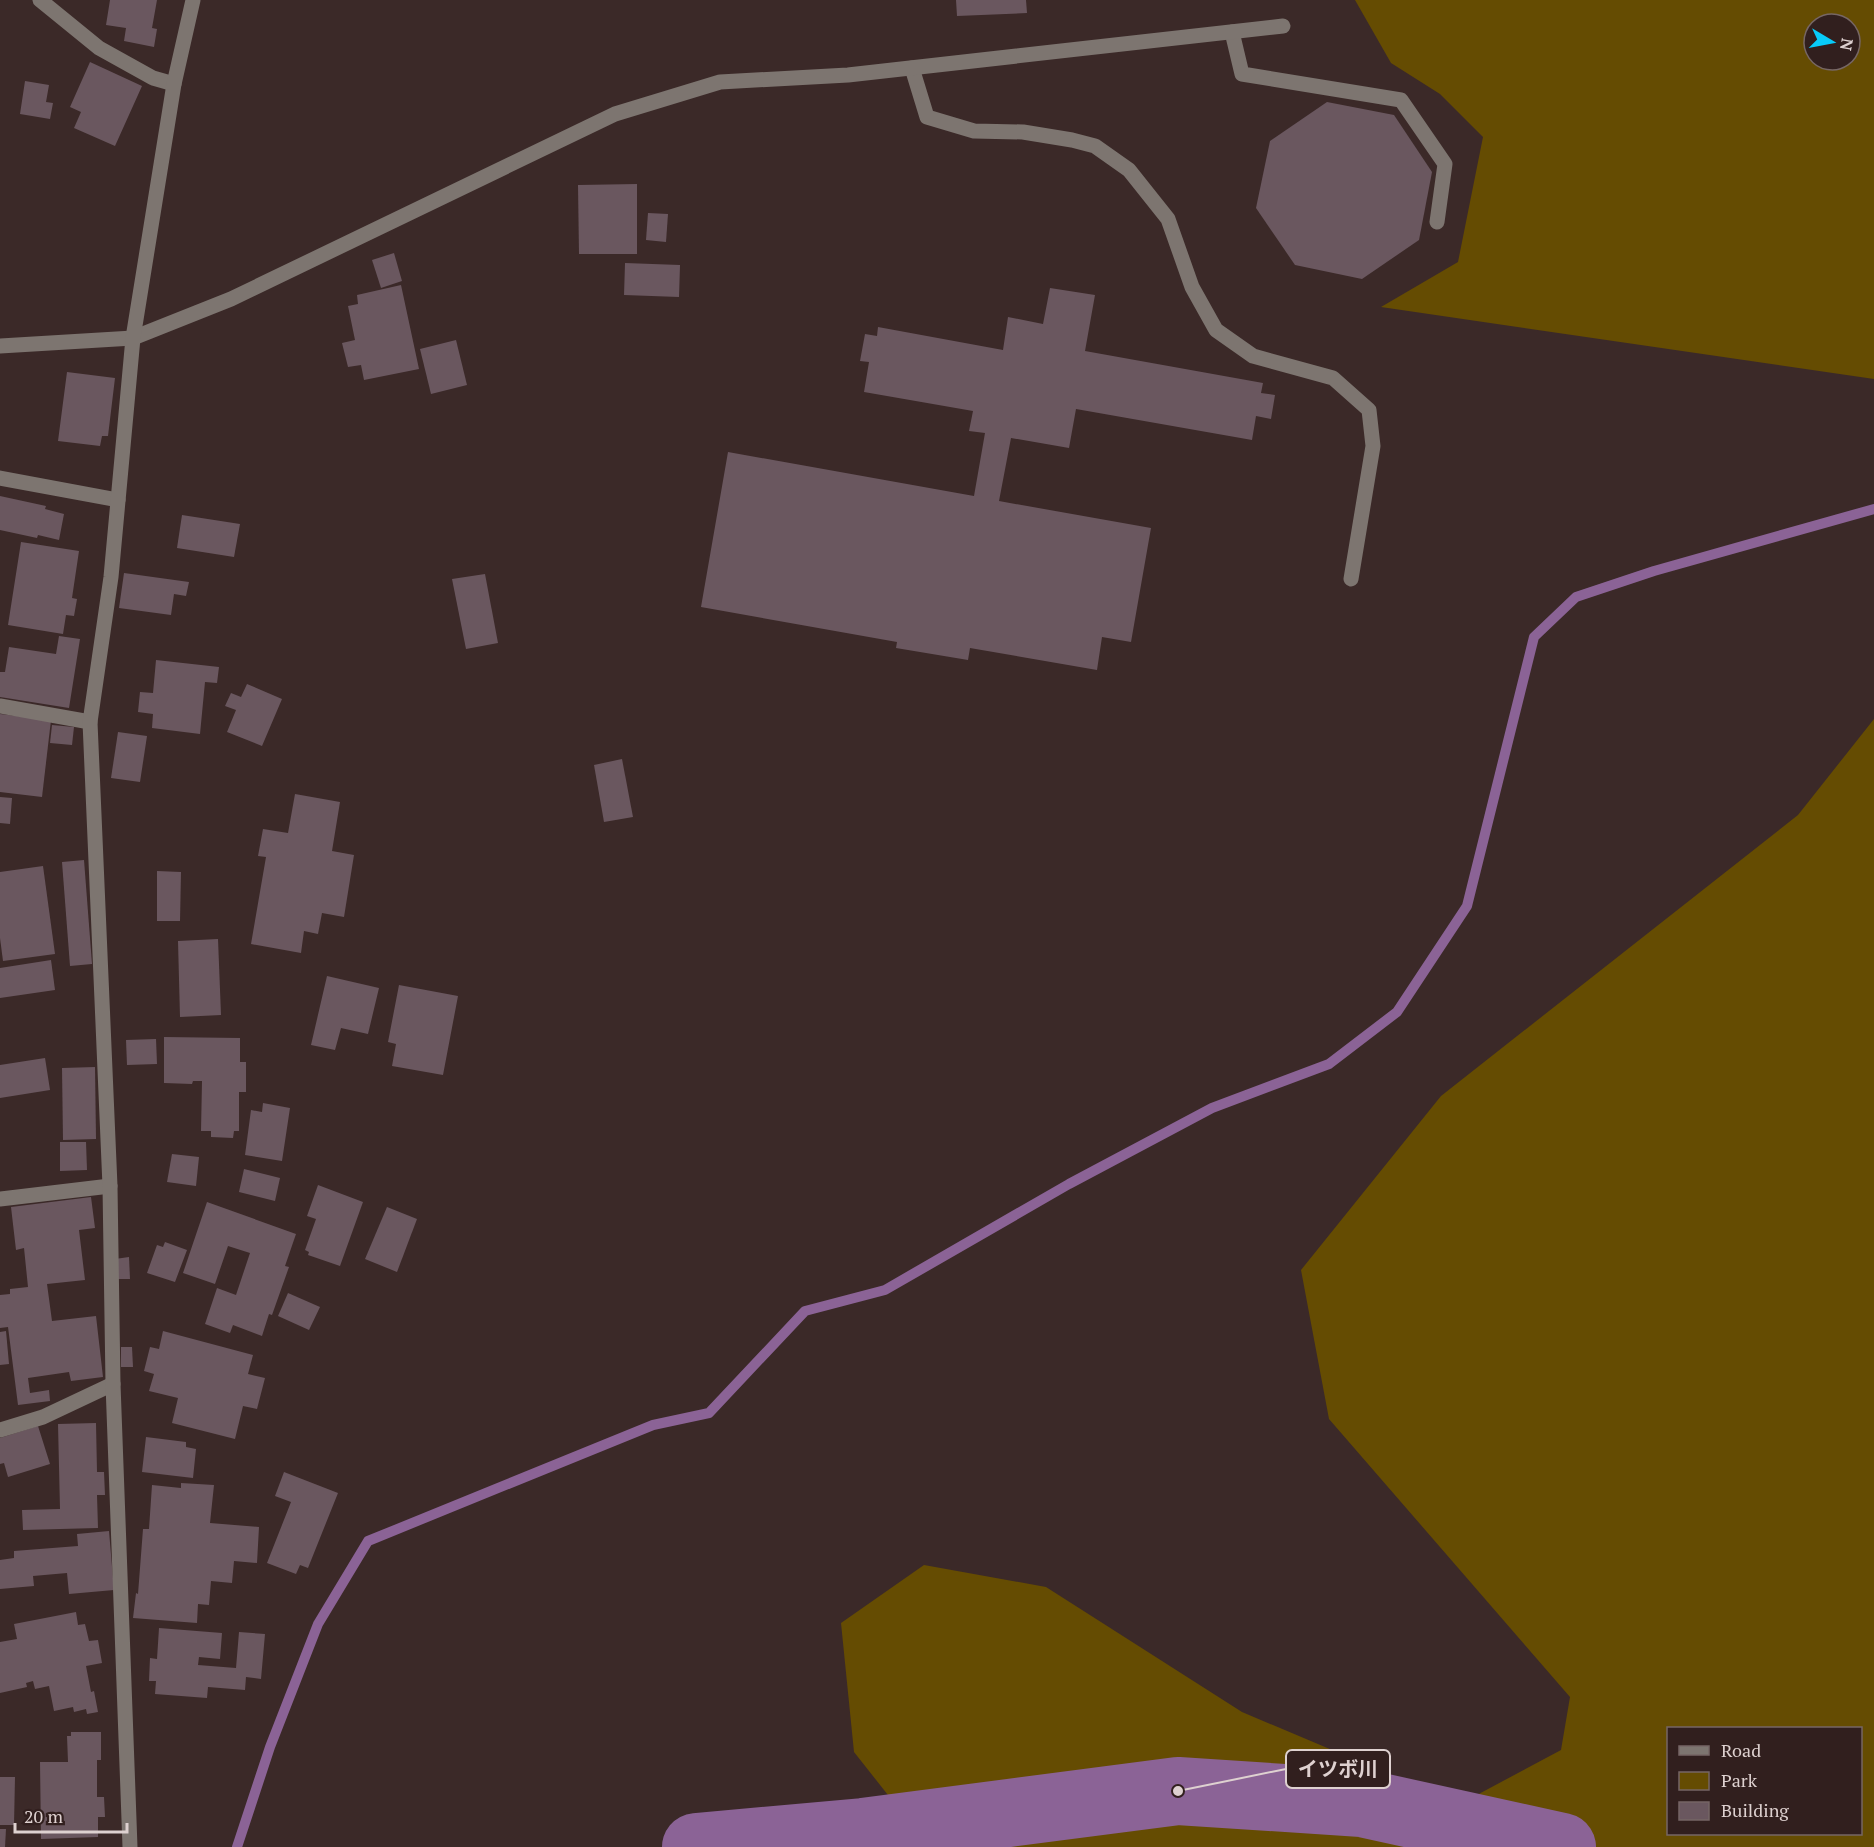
<svg xmlns="http://www.w3.org/2000/svg" width="1874" height="1847" viewBox="0 0 1874 1847" font-family="'PT Serif','Noto Sans JP',serif">
  <style>
    .green { fill: #654c02; fill-rule: evenodd }
    .lines { fill: none; stroke-linecap: round; stroke-linejoin: round }
    .stream { stroke: #8b6396; stroke-width: 10 }
    .river { stroke: #8b6396; stroke-width: 68 }
    .building { fill: #6a575f }
    .minor { stroke: #7d7570; stroke-width: 15 }
    .leader { fill: none; stroke: #ded1d0; stroke-width: 2 }
    .callout-dot { fill: #ded1d0; stroke: #311f1e; stroke-width: 2 }
    .callout { fill: #311f1e; stroke: #ded1d0; stroke-width: 2 }
    .callout-label { font-size: 20px; text-anchor: middle; font-weight: bold; fill: #ded1d0 }
  </style>
  <rect width="100%" height="100%" fill="#3b2928"/>
  <g class="green">
    <path d="M1355,0H1874V379L1381,307L1458,262L1483,137L1440,94L1391,63ZM1814,24H1850V60H1814Z"/>
    <path d="M1874,719V1847H929L854,1752L841,1623L924,1565L1046,1587L1242,1712L1460,1804L1561,1750L1570,1697L1329,1419L1301,1270L1441,1096L1798,815ZM1668,1728H1860V1834H1668Z"/>
  </g>
  <g class="lines">
    <path class="stream" d="M237,1847L270,1747L318,1624L368,1541L653,1425L709,1413L805,1311L885,1290L1069,1184L1212,1108L1329,1064L1397,1012L1467,906L1534,637L1576,597L1654,571L1874,509"/>
    <path class="river" d="M696,1847L863,1832L1178,1791L1362,1803L1562,1847"/>
  </g>
  <g class="building">
    <path d="M110,0H157L152,28L157,29L154,47L124,41L126,28L106,25Z"/>
    <path d="M956,0H1026L1027,13L957,16Z"/>
    <path d="M90,62L142,86L115,146L74,128L81,112L70,107Z"/>
    <path d="M25,81L49,85L46,102L53,103L50,119L20,114Z"/>
    <path d="M1327,102L1394,115L1432,172L1419,240L1362,279L1295,265L1256,208L1270,141Z"/>
    <path d="M637,184V254H579L578,185Z"/>
    <path d="M648,213L668,214L666,242L646,240Z"/>
    <path d="M394,253L402,281L381,288L372,260Z"/>
    <path d="M625,263L680,265L679,297L624,295Z"/>
    <path d="M401,285L419,369L364,380L361,365L348,367L342,343L355,340L348,306L358,304L357,295Z"/>
    <path d="M1050,288L1095,295L1085,351L1263,383L1261,393L1275,395L1271,419L1256,416L1252,440L1076,409L1069,448L1011,438L999,501L1151,528L1131,642L1102,637L1097,670L970,648L968,660L896,648L897,642L701,607L728,452L974,496L985,433L969,431L973,411L864,392L869,362L860,361L865,334L877,336L878,327L1003,350L1008,317L1043,324Z"/>
    <path d="M456,340L467,385L431,394L420,349Z"/>
    <path d="M67,372L115,378L108,436H102L100,446L58,441Z"/>
    <path d="M0,496L46,506L45,509L64,514L59,540L38,535L37,538L0,530Z"/>
    <path d="M182,515L240,524L234,557L177,548Z"/>
    <path d="M21,542L79,551L72,598L77,599L74,616L66,615L63,634L8,625Z"/>
    <path d="M124,573L189,582L186,596L174,594L171,615L119,608Z"/>
    <path d="M485,574L498,643L466,649L452,579Z"/>
    <path d="M59,636L80,639L69,708L0,697V672H5L9,647L56,654Z"/>
    <path d="M156,660L219,667L217,683L205,682L200,734L152,728L153,714L138,712L140,692L153,693Z"/>
    <path d="M247,684L282,699L262,746L227,732L236,710L225,706L231,693L241,697Z"/>
    <path d="M0,714L51,720L42,797L0,792Z"/>
    <path d="M52,725L74,727L72,745L50,743Z"/>
    <path d="M118,732L147,736L140,782L111,778Z"/>
    <path d="M622,759L633,817L604,822L594,765Z"/>
    <path d="M295,794L340,802L332,851L354,855L344,917L322,913L318,934L304,931L301,953L251,944L266,857L258,856L263,829L288,833Z"/>
    <path d="M0,797L12,798L10,824L0,823Z"/>
    <path d="M84,860L92,964L70,966L62,862Z"/>
    <path d="M43,866L55,954L3,961L0,938V872Z"/>
    <path d="M157,871L181,872L180,921H157Z"/>
    <path d="M218,939L221,1015L180,1017L178,941Z"/>
    <path d="M51,960L55,990L0,998V968Z"/>
    <path d="M327,976L379,988L368,1034L341,1028L335,1050L311,1045Z"/>
    <path d="M399,985L458,996L443,1075L392,1066L396,1044L388,1042Z"/>
    <path d="M164,1037L240,1038V1062H246V1092H239V1131H234L233,1138L211,1137V1131H201L202,1081H193L192,1084L164,1083Z"/>
    <path d="M156,1039L157,1064L127,1065L126,1040Z"/>
    <path d="M45,1058L50,1090L0,1098V1065Z"/>
    <path d="M95,1067L96,1139L63,1140L62,1068Z"/>
    <path d="M263,1103L290,1108L282,1161L245,1155L251,1110L262,1112Z"/>
    <path d="M60,1142H86L87,1170L60,1171Z"/>
    <path d="M172,1154L199,1157L196,1186L167,1182Z"/>
    <path d="M244,1169L280,1178L275,1201L239,1192Z"/>
    <path d="M318,1185L363,1202L340,1266L308,1255L309,1252L305,1250L316,1219L307,1216Z"/>
    <path d="M91,1197L95,1228L79,1230L85,1280L47,1284L52,1321L96,1316L103,1377L71,1381L69,1372L28,1378L30,1393L49,1390L50,1401L18,1405L8,1327L0,1328V1295L10,1294V1289L28,1287L24,1248L16,1250L11,1207Z"/>
    <path d="M207,1202L296,1234L285,1266L289,1267L272,1315L269,1314L262,1336L233,1325L230,1333L205,1324L217,1288L236,1295L250,1253L228,1246L215,1284L183,1273Z"/>
    <path d="M387,1207L417,1219L397,1272L365,1259Z"/>
    <path d="M165,1242L187,1250L175,1282L147,1273L157,1245L163,1247Z"/>
    <path d="M129,1257L130,1279H117L115,1259Z"/>
    <path d="M288,1293L320,1307L309,1330L278,1316Z"/>
    <path d="M6,1331L9,1364L0,1365V1332Z"/>
    <path d="M163,1331L253,1355L248,1374L265,1378L257,1409L243,1406L235,1439L172,1423L178,1398L149,1391L154,1374L144,1371L150,1347L159,1349Z"/>
    <path d="M121,1347H132L133,1367H121Z"/>
    <path d="M96,1423L97,1472H104L105,1495H97L98,1528L23,1530L22,1510L60,1509L58,1424Z"/>
    <path d="M38,1426L50,1464L8,1477L4,1463L0,1464V1438Z"/>
    <path d="M146,1437L186,1442V1447L196,1449L193,1478L142,1472Z"/>
    <path d="M284,1472L338,1493L308,1568L300,1565L296,1574L267,1563L291,1502L275,1496Z"/>
    <path d="M181,1483L214,1485L210,1523L259,1527L257,1563L234,1561L232,1583L211,1581L209,1605L198,1604L197,1623L133,1618L136,1593L138,1594L143,1529H149L152,1485L181,1488Z"/>
    <path d="M109,1531L114,1590L69,1594L67,1573L33,1576L34,1586L0,1589V1560L14,1558V1551L78,1546L77,1534Z"/>
    <path d="M76,1612L78,1625L85,1624L89,1641L98,1640L102,1663L86,1666L91,1692L94,1691L98,1712L87,1714L86,1709L74,1712L73,1707L54,1711L49,1686L35,1689L33,1681L26,1683L27,1687L0,1693V1642L17,1639L14,1624Z"/>
    <path d="M159,1628L222,1633L220,1659L199,1657L198,1665L236,1668L239,1632L265,1634L261,1679L246,1677L245,1690L208,1687L207,1698L155,1694L156,1681H149L150,1658L157,1659Z"/>
    <path d="M71,1732H101V1760H97V1797H104L105,1817H98V1837L41,1839L40,1762H68L67,1736H71Z"/>
    <path d="M0,1777H15L14,1825H0Z"/>
    <path d="M0,1829H6L5,1847H0Z"/>
  </g>
  <g class="lines">
    <g class="minor">
      <path d="M40,0L99,48L153,78L174,84"/>
      <path d="M1232,32L1242,74L1401,100L1445,164L1437,222"/>
      <path d="M912,68L927,117L974,131L1023,132L1072,140L1095,146L1129,170L1168,219L1192,287L1216,330L1253,356L1333,378L1369,410L1373,446L1351,579"/>
      <path d="M0,346L133,338L231,299L615,114L720,82L848,75L1283,26"/>
      <path d="M0,478L118,500"/>
      <path d="M0,706L90,722"/>
      <path d="M0,1199L110,1186"/>
      <path d="M0,1430L43,1417L113,1384"/>
      <path d="M130,1847L113,1384L110,1186L90,722L111,577L133,338L174,84L193,0"/>
    </g>
  </g>
  <path class="leader" d="M1178 1791L1286 1769"/>
  <circle class="callout-dot" cx="1178" cy="1791" r="6"/>
  <rect class="callout" x="1286" y="1750" width="104" height="38" rx="6"/>
  <g class="callout-label">
    <text x="1338" y="1776">イツボ川</text>
  </g>
  <rect x="1667" y="1727" width="195" height="108" fill="#311f1e" stroke="#766665" stroke-width="1.5"/>
  <rect x="1679" y="1746" width="30" height="9" fill="#7d7570" stroke="#766665" stroke-width="1.5"/>
  <text x="1721" y="1757" font-size="18" fill="#ded1d0">Road</text>
  <rect x="1679" y="1772" width="30" height="18" fill="#654c02" stroke="#766665" stroke-width="1.5"/>
  <text x="1721" y="1787" font-size="18" fill="#ded1d0">Park</text>
  <rect x="1679" y="1802" width="30" height="18" fill="#6a575f" stroke="#766665" stroke-width="1.5"/>
  <text x="1721" y="1817" font-size="18" fill="#ded1d0">Building</text>
  <g transform="translate(1832 42) rotate(100)"><circle r="28" fill="#311f1e" stroke="#766665" stroke-width="1.5"/>
  <path d="M0-4.5L10 22L0 15L-10 22Z" fill="#08cbf9"/>
  <text y="-9" font-size="16" font-weight="bold" text-anchor="middle" fill="#ded1d0">N</text>
  </g>
  <path d="M15 1823v9h112v-9" fill="none" stroke="#ded1d0" stroke-width="3"/>
  <text x="24" y="1823" font-size="18" fill="#ded1d0" stroke="#311f1e" stroke-width="4.5" paint-order="stroke">20 m</text>
</svg>
